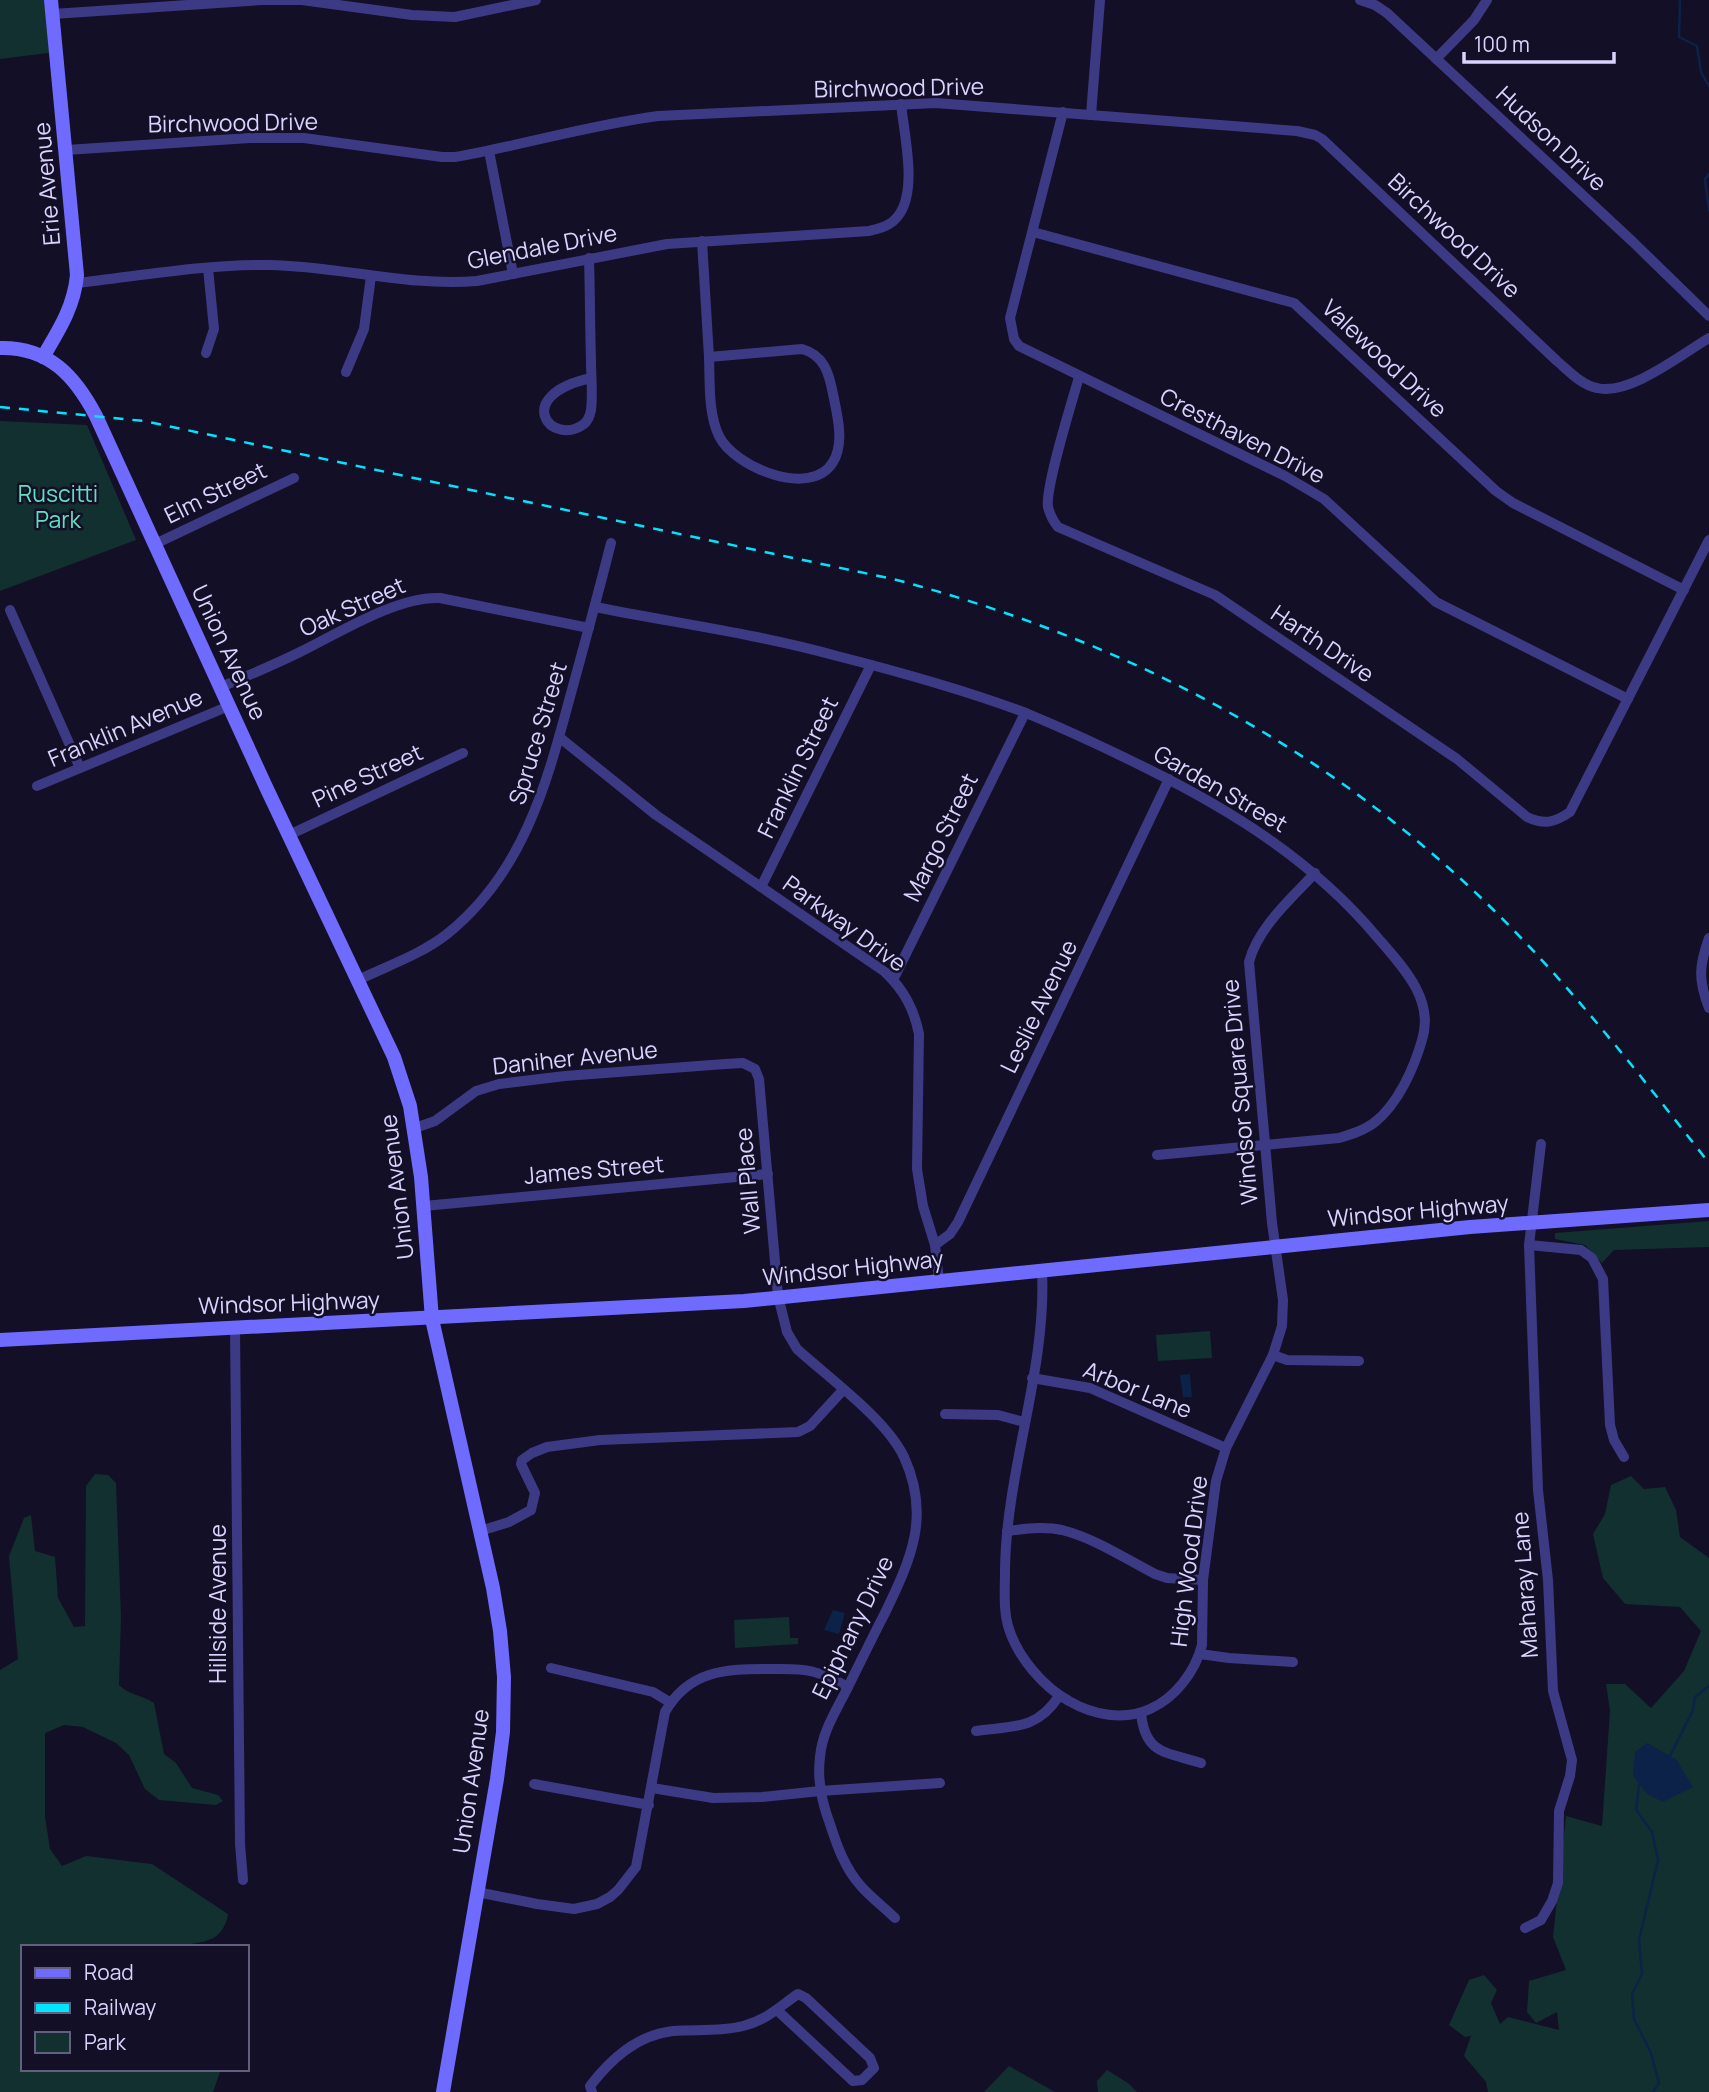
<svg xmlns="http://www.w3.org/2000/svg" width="1709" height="2092" viewBox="0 0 1709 2092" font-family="Manrope,sans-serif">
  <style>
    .green { fill: #12302f }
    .water { fill: #0c2248 }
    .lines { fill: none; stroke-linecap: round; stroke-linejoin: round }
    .stream { stroke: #0c2248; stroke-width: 2.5 }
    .street { stroke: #3d3a85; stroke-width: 10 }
    .secondary { stroke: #6f6bff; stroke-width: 14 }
    .rail { stroke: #00e5ff; stroke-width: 2.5; stroke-dasharray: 10 9; stroke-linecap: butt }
    .labels { text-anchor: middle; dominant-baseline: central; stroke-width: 5; stroke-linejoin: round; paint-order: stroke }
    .street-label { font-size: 23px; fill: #d9d4ff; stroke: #130f26 }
    .park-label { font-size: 23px; fill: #5fe0c0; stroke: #130f26 }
  </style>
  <rect width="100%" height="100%" fill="#130f26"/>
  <g class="green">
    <path d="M0,0H51L56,52L0,59Z"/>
    <path d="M0,421L87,425L136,540L0,591Z"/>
    <path d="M1709,1221V1247L1614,1250L1602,1263L1585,1245L1555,1239V1233Z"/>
    <path d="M1210,1331L1212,1358L1158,1361L1156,1335Z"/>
    <path d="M95,1474L108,1475L116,1483L121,1616L119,1685C129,1695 142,1695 154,1703L164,1754L176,1763L192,1788L218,1795L223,1801L216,1805L159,1800L145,1789L129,1755L116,1743L83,1727L64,1725L45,1733V1817L50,1849L62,1866L86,1856L152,1864L228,1914C227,1923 222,1932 215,1937C191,1953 58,1947 23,1947V2069H221L213,2092H0V1670L18,1659L9,1556L24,1518L31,1515L35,1551L55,1557L58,1598L74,1627L85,1626L86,1486Z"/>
    <path d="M1631,1476L1644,1489L1665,1487L1676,1510L1680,1537L1709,1558V2092H1488L1486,2082L1464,2056L1471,2036L1465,2037L1449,2025L1469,1980L1484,1975L1497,1990L1491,2003L1500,2024L1508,2017L1559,2030L1557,2012L1536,2023L1527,2012L1529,1981L1566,1970L1553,1937L1566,1816L1602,1826L1610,1711L1606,1684H1625L1651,1708L1684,1671L1701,1631L1680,1607L1625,1604L1603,1578L1593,1534L1605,1514L1611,1485Z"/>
    <path d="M789,1617L790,1638H798V1644L735,1648L734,1620Z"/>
    <path d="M1009,2066L1055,2092H984Z"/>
    <path d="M1107,2070L1128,2083L1137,2092H1098L1097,2081Z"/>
  </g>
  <g class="water">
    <path d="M1190,1374L1192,1397H1183L1180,1375Z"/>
    <path d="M833,1610L845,1613L839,1634L824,1630Z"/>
    <path d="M1647,1743L1677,1760L1693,1787L1663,1802L1647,1794L1633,1776L1635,1752Z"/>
  </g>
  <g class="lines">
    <g class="stream">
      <path d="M1680,0L1679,37L1697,46L1701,72L1709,86"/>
      <path d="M1709,174L1705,179L1709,210"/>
      <path d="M1670,1756L1693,1710L1695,1697L1709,1686"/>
      <path d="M1639,1785L1636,1810L1652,1832L1658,1860L1639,1940L1642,1974L1632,1994L1634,2019L1651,2053L1659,2083L1653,2092"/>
    </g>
    <g class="street">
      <path d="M1360,0L1375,5L1387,13L1633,242L1709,316"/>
      <path d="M53,14L262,0H302L412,15L455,17L536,0"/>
      <path d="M1436,59L1474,20L1487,0"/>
      <path d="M1063,112L1010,318L1014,339L1019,346L1285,476L1324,499L1436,602L1628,699"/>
      <path d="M1091,115L1100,0"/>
      <path d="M66,150L250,138H304L442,157H455C523,145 590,125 658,116L936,103L1297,131L1315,135L1322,139L1557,361C1568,370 1581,385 1597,388C1629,396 1682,354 1709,338"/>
      <path d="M489,151L513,274"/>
      <path d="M1033,232L1294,303L1496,491L1513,503L1684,590"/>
      <path d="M702,241L709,357"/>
      <path d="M589,258C590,292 590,327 591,361C591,377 593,394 591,410C590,415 588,421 584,424C552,448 510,396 591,378"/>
      <path d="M76,283C140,276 205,264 269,265C339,266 407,287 477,281L667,244L869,231C880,228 891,226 898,216C918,191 904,134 901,104"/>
      <path d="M802,349C824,355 829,373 833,394C837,414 845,443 833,462C811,499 734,467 719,436C708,414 710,381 709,357Z"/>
      <path d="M206,353L214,329L208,268"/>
      <path d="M346,372L364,329L371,276"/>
      <path d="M1079,377C1072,402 1045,487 1048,507C1050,515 1053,521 1058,527L1215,595L1457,759L1527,817C1544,825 1554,823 1570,812L1709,540"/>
      <path d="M155,544L294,478"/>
      <path d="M595,607C675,623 758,634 837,656C900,672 965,690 1026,713C1067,730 1108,749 1148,769C1235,812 1315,863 1377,937C1402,966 1435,999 1422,1040C1414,1068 1398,1104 1375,1122C1365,1130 1352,1134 1339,1138L1157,1155"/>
      <path d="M10,610L80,768"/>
      <path d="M221,687C247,676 274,665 300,652C339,633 397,596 440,598L589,628"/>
      <path d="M559,737L656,815L885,972C904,990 914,1009 919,1034L917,1169L923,1206L935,1245L939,1281"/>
      <path d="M37,786L229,706"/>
      <path d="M289,835L463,753"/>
      <path d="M761,887L871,665"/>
      <path d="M1709,938C1699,966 1698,980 1709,1008"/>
      <path d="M358,980C387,966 422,954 447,934C523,873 546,786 570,697C584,646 598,594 611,543"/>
      <path d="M893,980L1025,713"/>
      <path d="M415,1128L435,1121L476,1091L499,1084L565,1076L725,1064L743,1063L755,1069L759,1079L778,1296L787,1332L797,1349C829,1378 886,1419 904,1457C931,1516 911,1559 885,1613C872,1638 860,1663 847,1689C836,1711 822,1732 820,1757C817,1780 822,1803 830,1824C837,1846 845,1868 860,1885C870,1897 884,1907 895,1918"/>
      <path d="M424,1206L768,1174"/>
      <path d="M935,1245L950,1234L958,1222L1169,779"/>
      <path d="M1529,1245L1581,1250L1592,1258L1603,1279L1610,1425L1614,1440L1624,1457"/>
      <path d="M1042,1270C1047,1371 1006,1469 1005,1571C1005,1590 1003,1611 1009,1629C1018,1657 1043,1687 1069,1701C1093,1715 1124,1721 1150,1709C1175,1698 1195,1672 1202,1645L1203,1580L1216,1481L1226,1448L1273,1355L1282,1326L1283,1300L1272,1223L1249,962C1258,927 1291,899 1315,873"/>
      <path d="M235,1327L240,1844L243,1880"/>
      <path d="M1273,1355L1287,1360L1359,1361"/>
      <path d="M1032,1378L1090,1388L1226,1448"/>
      <path d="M945,1414L998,1415L1024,1422"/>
      <path d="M480,1531L509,1522L531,1510L535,1493L521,1464L522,1460L532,1453L547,1447L600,1440L798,1432L810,1426L843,1390"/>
      <path d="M1007,1531C1025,1529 1044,1526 1062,1530C1094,1538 1126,1559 1155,1574L1167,1578L1203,1580"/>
      <path d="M1200,1654L1229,1658L1293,1662"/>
      <path d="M551,1668L653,1692L671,1703"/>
      <path d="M1141,1713C1145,1755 1167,1752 1201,1763"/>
      <path d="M976,1731C1013,1726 1037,1730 1059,1696"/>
      <path d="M534,1784L649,1805"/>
      <path d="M652,1788L713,1798L762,1797L820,1791L940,1783"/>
      <path d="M477,1892L537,1904L574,1909L597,1904L610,1897L618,1890L636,1867L665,1712C689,1670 726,1669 769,1669C788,1669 806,1668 823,1675C832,1678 840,1683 848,1687"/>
      <path d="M1525,1928L1541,1920L1552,1901L1558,1883L1559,1811L1570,1776L1572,1760L1553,1691L1548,1580L1538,1490L1529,1245L1541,1144"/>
      <path d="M592,2092L590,2086C611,2059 637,2035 673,2031C696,2029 720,2032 743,2026C767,2020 779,2007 798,1994L806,1998L870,2058L874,2068L862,2080L853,2081L778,2011"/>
    </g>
    <g class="secondary">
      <path d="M0,348C49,347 75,376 96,416L266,787L394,1057L410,1106L421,1177L432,1319L493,1588L500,1631L504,1677L503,1732L497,1779L443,2092"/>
      <path d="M43,357C59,330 74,307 77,275L51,0"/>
      <path d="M0,1340L744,1301L1470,1227L1709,1210"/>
    </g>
    <path class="rail" d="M0,407L144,421L893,579C1106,635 1299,731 1462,880C1555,965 1632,1065 1709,1163"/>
  </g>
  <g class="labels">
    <g class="street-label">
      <text transform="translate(899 87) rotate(-1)">Birchwood Drive</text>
      <text transform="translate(233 122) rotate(-1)">Birchwood Drive</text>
      <text transform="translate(1552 138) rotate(43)">Hudson Drive</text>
      <text transform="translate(46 184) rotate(-95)">Erie Avenue</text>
      <text transform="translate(1455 235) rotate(43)">Birchwood Drive</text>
      <text transform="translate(542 246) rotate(-11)">Glendale Drive</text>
      <text transform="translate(1385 358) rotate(43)">Valewood Drive</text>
      <text transform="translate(1243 435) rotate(27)">Cresthaven Drive</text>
      <text transform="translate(215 492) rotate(-26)">Elm Street</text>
      <text transform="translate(352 606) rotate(-24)">Oak Street</text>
      <text transform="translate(1323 643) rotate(34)">Harth Drive</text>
      <text transform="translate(230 652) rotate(65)">Union Avenue</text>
      <text transform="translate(125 727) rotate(-23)">Franklin Avenue</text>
      <text transform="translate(537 733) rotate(-73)">Spruce Street</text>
      <text transform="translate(797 767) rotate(-64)">Franklin Street</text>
      <text transform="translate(367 775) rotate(-25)">Pine Street</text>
      <text transform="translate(1221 788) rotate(30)">Garden Street</text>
      <text transform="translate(940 837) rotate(-64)">Margo Street</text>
      <text transform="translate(845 923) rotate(36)">Parkway Drive</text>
      <text transform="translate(1038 1006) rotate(-64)">Leslie Avenue</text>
      <text transform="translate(575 1057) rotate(-6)">Daniher Avenue</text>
      <text transform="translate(1239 1092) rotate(-95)">Windsor Square Drive</text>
      <text transform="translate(594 1169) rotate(-5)">James Street</text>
      <text transform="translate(747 1181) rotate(-95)">Wall Place</text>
      <text transform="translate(396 1187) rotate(-97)">Union Avenue</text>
      <text transform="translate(1418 1210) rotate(-5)">Windsor Highway</text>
      <text transform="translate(853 1267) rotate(-6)">Windsor Highway</text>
      <text transform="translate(289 1302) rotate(-2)">Windsor Highway</text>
      <text transform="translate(1138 1389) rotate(22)">Arbor Lane</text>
      <text transform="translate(1188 1561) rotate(-83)">High Wood Drive</text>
      <text transform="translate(1524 1585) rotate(-94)">Maharay Lane</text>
      <text transform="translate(217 1604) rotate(-90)">Hillside Avenue</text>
      <text transform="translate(852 1627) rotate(-64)">Epiphany Drive</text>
      <text transform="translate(470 1781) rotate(-82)">Union Avenue</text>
    </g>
    <g class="park-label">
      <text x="58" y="493">Ruscitti<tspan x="58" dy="26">Park</tspan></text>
    </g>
  </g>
  <rect x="21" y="1945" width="228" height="126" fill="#130f26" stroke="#625e7d" stroke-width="2"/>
  <rect x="35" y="1968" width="35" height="10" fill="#6f6bff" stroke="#625e7d" stroke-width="2"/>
  <text x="84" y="1980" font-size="21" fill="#d9d4ff">Road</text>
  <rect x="35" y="2003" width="35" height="10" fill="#00e5ff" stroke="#625e7d" stroke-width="2"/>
  <text x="84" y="2015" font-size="21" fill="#d9d4ff">Railway</text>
  <rect x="35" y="2032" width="35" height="21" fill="#12302f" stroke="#625e7d" stroke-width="2"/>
  <text x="84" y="2050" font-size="21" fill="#d9d4ff">Park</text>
  <path d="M1464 52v10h150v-10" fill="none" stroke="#d9d4ff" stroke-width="3.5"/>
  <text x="1474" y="52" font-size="21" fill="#d9d4ff" stroke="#130f26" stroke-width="5" paint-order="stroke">100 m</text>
</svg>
